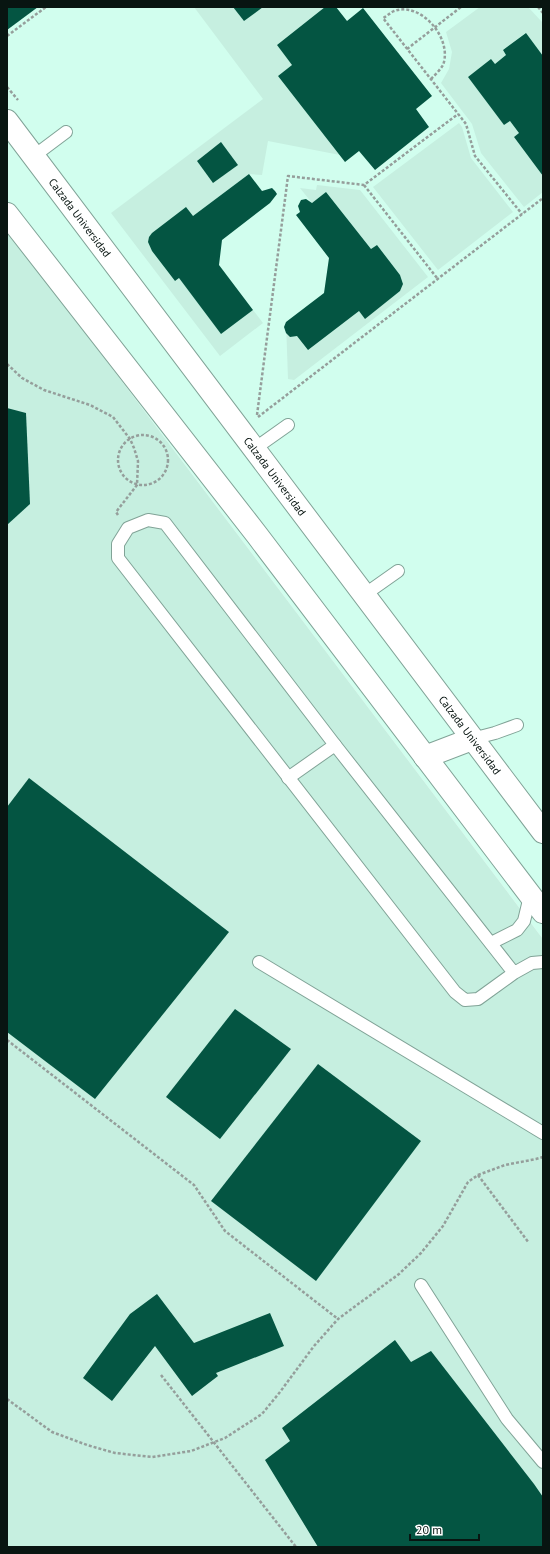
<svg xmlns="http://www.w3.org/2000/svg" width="550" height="1554" viewBox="0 0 550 1554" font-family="'PT Sans',sans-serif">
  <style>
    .built { fill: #d1feee }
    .green { fill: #c6efe0 }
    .building { fill: #045542 }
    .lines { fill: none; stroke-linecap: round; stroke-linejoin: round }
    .lane-casing { stroke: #81a397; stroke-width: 14 }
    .secondary-casing { stroke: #81a397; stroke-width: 24 }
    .path { stroke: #959e9b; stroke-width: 2.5; stroke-dasharray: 3 2; stroke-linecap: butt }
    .lane { stroke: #fff; stroke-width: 12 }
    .secondary { stroke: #fff; stroke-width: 22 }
    .labels { text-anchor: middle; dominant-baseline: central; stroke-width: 4; stroke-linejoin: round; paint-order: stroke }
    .street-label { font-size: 11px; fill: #081511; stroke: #fff }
  </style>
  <rect width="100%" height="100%" fill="#f6fdfb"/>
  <path class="built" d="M7,7H543V939L7,229Z"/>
  <g class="green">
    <path d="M194,7H325L277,45L292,65L278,76L340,155L268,141L262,175L249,174L193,216L148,241L152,251L175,281L179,278L221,334L253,310L263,323L220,356L111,213L263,99Z"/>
    <path d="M480,7H528L543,23V56L525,33L503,50L506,55L495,64L491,60L468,77L504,125L510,121L519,133L514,137L543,176V192L524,207L481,153L472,124L441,83L449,69L452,52L446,32Z"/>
    <path d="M459,123L462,127L471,158L513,212L438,270L373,187Z"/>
    <path d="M317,185L360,190L428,277L294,380L288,379L286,322L359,311L365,318L400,291L403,284L400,275L377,245L371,249L326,192L312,203L300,188L316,190Z"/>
    <path d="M7,229L543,939V1547H7Z"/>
  </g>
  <g class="building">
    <path d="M7,7H38L7,30Z"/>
    <path d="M233,7H263L244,21Z"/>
    <path d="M325,7H336L347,21L363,8L432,96L416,109L429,127L375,170L359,151L345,162L278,76L292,65L277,45Z"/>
    <path d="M526,33L543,56V176L514,137L519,133L510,121L504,125L468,77L491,59L495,64L506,55L503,50Z"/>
    <path d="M221,142L238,165L213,183L197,161Z"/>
    <path d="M249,174L262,191L272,188L275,191L277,194L270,203L222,240L219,265L253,310L221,334L179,278L175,281L152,251L148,242L149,237L152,233L186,207L193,216Z"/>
    <path d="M326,192L371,249L377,245L400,275L403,284L400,291L365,319L359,311L308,350L297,336L290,337L286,333L284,327L286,322L324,293L329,258L296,215L300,212L298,206L301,200L306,199L312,203Z"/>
    <path d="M7,408L26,413L30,504L7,525Z"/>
    <path d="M29,778L229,932L95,1099L7,1032V807Z"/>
    <path d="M235,1009L291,1049L220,1139L166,1097Z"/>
    <path d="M318,1064L421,1141L316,1281L211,1201Z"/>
    <path d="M157,1294L194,1343L270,1313L284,1346L216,1373L218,1376L192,1396L155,1346L112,1401L83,1378L130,1314Z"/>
    <path d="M395,1340L411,1362L431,1351L534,1484L543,1497V1547H318L265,1460L290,1441L282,1428Z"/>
  </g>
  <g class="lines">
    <g class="lane-casing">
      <g id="lane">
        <path d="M34,156L66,132"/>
        <path d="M254,449L288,425"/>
        <path d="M364,595L398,571"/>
        <path d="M472,739L495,733L517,725"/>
        <path d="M288,778L335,745"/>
        <path d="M491,943L517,930L524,921L530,896"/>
        <path d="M259,962L543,1133"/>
        <path d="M514,973L335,745L165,523L148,520L128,528L118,544V558L455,992L465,1000L478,999L514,973L532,963L543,962"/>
        <path d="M421,1285L507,1419L543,1462"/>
      </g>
    </g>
    <g class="secondary-casing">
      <g id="secondary">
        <path id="s1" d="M7,121L543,832"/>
        <path d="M7,214L257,535L543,912"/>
        <path d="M425,757L472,739"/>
      </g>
    </g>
    <g class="path">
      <path d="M538,7L543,13"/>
      <path d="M7,36L46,7"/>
      <path d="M407,49L461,7"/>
      <path d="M431,79C435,75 440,70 443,65C453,39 421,1 394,11C390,13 387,16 383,18L466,124L475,156L522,214"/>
      <path d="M7,87L18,100"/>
      <path d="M364,185L437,278"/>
      <path d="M7,364L22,378L44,390L90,405L113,417L130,439L134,448L138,461L137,485L116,512L118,515"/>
      <path d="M257,415L288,176L364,185L458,114"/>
      <path d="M258,417L543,198"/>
      <circle cx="143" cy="460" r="25"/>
      <path d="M7,1040L194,1185L225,1231L338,1319"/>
      <path d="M478,1175L529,1243"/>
      <path d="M161,1375L296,1547"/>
      <path d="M7,1399L52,1432L87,1445L115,1453L152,1457L191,1451L225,1438L262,1414L280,1392L314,1346L338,1319L399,1274L421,1253L443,1226L468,1182L478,1175L505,1165L536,1159L543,1157"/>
    </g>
    <use href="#lane" class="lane"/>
    <use href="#secondary" class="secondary"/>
  </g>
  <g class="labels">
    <g class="street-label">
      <text stroke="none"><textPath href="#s1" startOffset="121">Calzada Universidad</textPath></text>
      <text stroke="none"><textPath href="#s1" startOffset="445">Calzada Universidad</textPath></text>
      <text stroke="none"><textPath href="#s1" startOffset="769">Calzada Universidad</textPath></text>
    </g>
  </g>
  <rect width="550" height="1554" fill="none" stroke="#081511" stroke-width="16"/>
  <path d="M410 1534v6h69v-6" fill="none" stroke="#081511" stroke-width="2"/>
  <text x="416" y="1534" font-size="12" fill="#081511" stroke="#ffffff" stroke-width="3" paint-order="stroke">20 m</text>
</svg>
